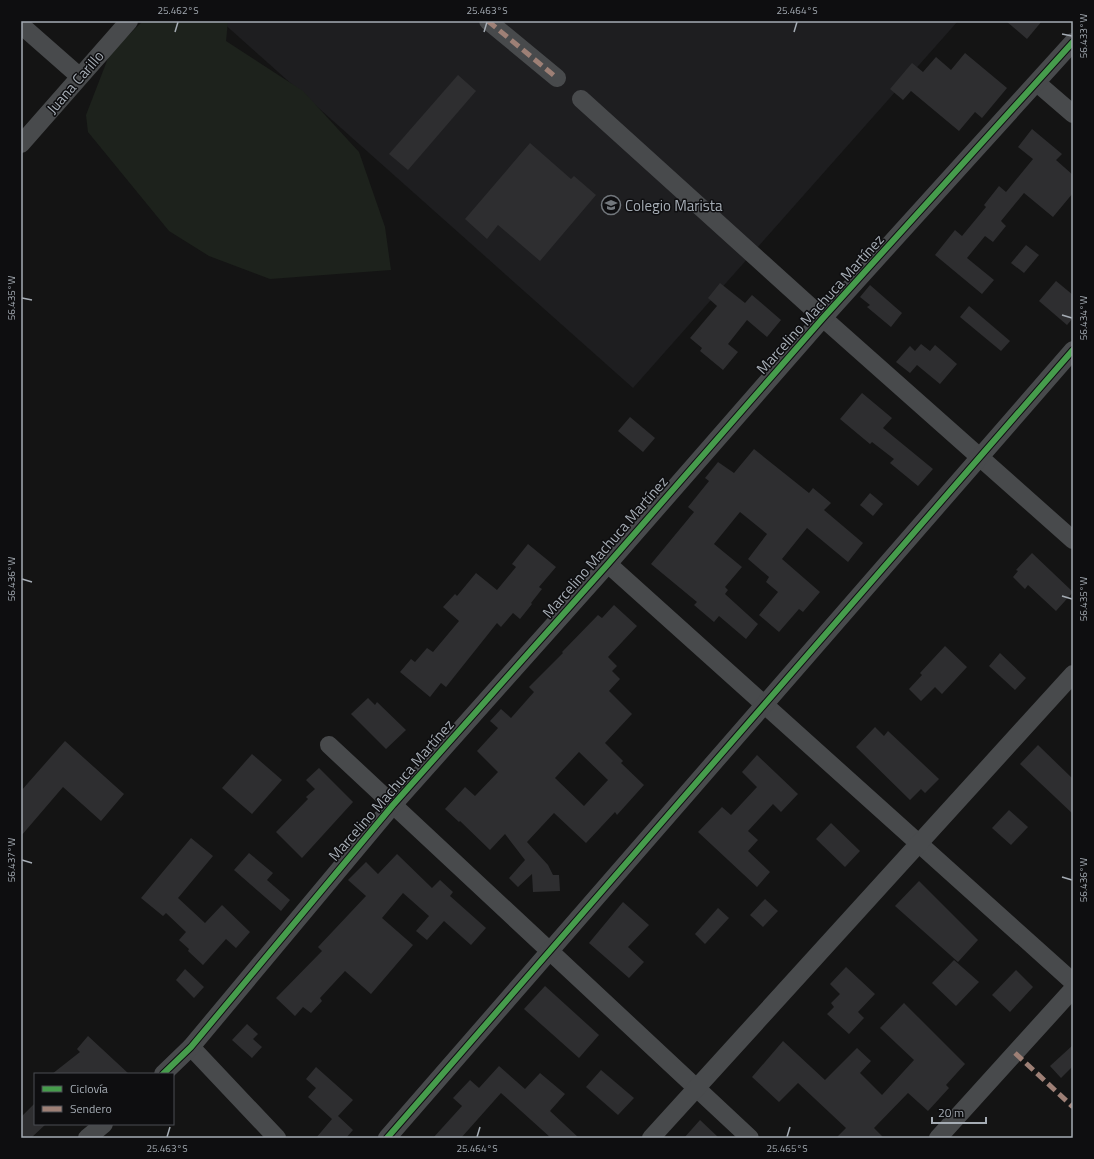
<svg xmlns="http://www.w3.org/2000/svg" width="1094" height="1159" viewBox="0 0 1094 1159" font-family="'Titillium Web',sans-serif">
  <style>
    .built { fill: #1e1e20 }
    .green { fill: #1d221c }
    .building { fill: #2e2e30; fill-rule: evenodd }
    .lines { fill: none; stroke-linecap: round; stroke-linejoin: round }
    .street { stroke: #484a4c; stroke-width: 18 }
    .quiet { stroke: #9e8076; stroke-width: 5; stroke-dasharray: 10 5; stroke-linecap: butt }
    .cycleway-casing { stroke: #0e0e10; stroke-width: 8 }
    .cycleway { stroke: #469c4c; stroke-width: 6 }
    .ticks { fill: none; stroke: #a5acb4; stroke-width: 1.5 }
    .labels { text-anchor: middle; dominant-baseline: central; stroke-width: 3; stroke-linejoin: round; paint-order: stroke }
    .street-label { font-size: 15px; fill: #a5acb4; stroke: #0e0e10 }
    .poi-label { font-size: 15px; fill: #a5acb4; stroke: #0e0e10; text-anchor: start }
    .neatline { fill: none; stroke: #a5acb4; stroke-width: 1.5 }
    .ticks-label { font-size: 10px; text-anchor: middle; fill: #a5acb4 }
  </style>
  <rect width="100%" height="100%" fill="#141414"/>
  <path class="built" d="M221,21H958L633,388Z"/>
  <path class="green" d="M143,21H228L226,41L303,91L359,152L385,227L391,270L270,279L209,256L169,231L88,132L86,115L110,53Z"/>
  <g class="building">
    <path d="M1006,21H1042L1027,39Z"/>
    <path d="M965,53L1007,88L982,118L975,112L959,131L911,91L903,100L890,89L912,63L923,72L936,57L951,70Z"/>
    <path d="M458,75L476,91L408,170L389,154Z"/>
    <path d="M1032,129L1062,154L1056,160L1073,175V193L1053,217L1024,193L1001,221L1006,226L993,242L985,236L967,258L994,280L982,294L935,255L955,230L962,236L986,207L984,205L999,186L1006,192L1033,159L1018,147Z"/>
    <path d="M530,143L571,179L574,176L596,195L540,261L498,225L487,239L465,219Z"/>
    <path d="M1026,245L1039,255L1024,273L1011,263Z"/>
    <path d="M1056,281L1073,295V318L1067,325L1039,301Z"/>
    <path d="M720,283L745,303L752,295L781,320L767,337L747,320L728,344L738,352L723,370L700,351L702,348L690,338L717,306L708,298Z"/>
    <path d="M870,285L902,313L891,327L867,307L870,305L860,297Z"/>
    <path d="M969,306L1010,341L1001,351L960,317Z"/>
    <path d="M921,344L930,351L935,345L957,364L940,384L917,365L910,373L896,362L910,346L915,351Z"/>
    <path d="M862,393L892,418L883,428L933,469L918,486L890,463L894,459L872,442L870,444L840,419Z"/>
    <path d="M630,417L655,438L643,452L618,431Z"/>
    <path d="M754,449L809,493L813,488L831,503L824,510L863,543L848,562L807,528L782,559L820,592L803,612L799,609L779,632L759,615L778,592L766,582L769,577L748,559L767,534L740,512L714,544L742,567L725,587L728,590L725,594L758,624L746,639L719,616L714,622L694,605L697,602L651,564L694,512L688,507L709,481L705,478L718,462L734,473Z"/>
    <path d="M870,493L883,504L873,516L860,505Z"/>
    <path d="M528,544L556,567L539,587L542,589L531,603L532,604L520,619L513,613L501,627L497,623L446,687L441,683L430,697L400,672L411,659L415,662L427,648L433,652L459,621L443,607L455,594L457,596L476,573L497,590L516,567L512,564Z"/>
    <path d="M1032,553L1073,592L1056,611L1028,585L1025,589L1013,577L1018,571L1016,570Z"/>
    <path d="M614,605L637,626L608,657L617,666L612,671L620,679L609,691L632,714L605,743L623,761L621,763L644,785L617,815L615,812L586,843L554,813L527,842L548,865L553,875H559L560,891L533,892L532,874L518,887L509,878L525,860L505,834L490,850L460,821L459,822L445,809L465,787L475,796L498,772L477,751L498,728L490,721L501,709L511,718L534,692L529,687L563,653L562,652L598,615L602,618ZM579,752L608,780L584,806L555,778Z"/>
    <path d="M945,646L967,667L942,694L935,687L921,701L909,689L922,675L920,673Z"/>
    <path d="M1000,653L1026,678L1015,690L989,666Z"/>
    <path d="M368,698L375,705L377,702L406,730L386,749L351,714Z"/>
    <path d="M875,727L884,736L888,731L939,779L925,793L921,789L910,800L856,747Z"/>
    <path d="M65,741L124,794L101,821L63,787L21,836V791Z"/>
    <path d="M1038,745L1073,779V814L1020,764Z"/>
    <path d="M252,754L282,780L252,814L222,788Z"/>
    <path d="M757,755L798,794L781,812L773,804L748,831L758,840L748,851L770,872L757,887L698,832L722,807L731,815L757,787L742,772Z"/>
    <path d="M319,768L353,802L302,858L276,832L308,799L306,797L315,789L306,780Z"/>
    <path d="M1009,810L1028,827L1011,845L992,828Z"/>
    <path d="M831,823L860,851L845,867L816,839Z"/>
    <path d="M191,838L213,856L178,898L205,923L222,905L250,932L236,948L226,939L203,965L188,951L189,949L179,940L186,932L166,913L163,916L141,898Z"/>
    <path d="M249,853L273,873L267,880L290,900L281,911L234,870Z"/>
    <path d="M397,854L432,888L440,880L453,892L450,896L486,928L471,945L444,921L427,940L416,931L429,916L403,893L382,918L413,945L371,994L345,971L320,998L322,1001L311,1013L303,1007L295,1016L276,998L322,951L318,947L366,896L348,880L366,862L378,874Z"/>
    <path d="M919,881L978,940L958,962L895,906Z"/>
    <path d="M765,899L778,911L763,927L750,915Z"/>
    <path d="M623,902L649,925L628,947L644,962L629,978L589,943Z"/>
    <path d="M718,908L729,918L705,944L695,934Z"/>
    <path d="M954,960L979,982L956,1006L932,983Z"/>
    <path d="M846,967L875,994L858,1012L864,1018L849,1034L827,1014L834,1007L831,1003L840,994L830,984Z"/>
    <path d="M185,969L204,987L194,998L176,980Z"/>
    <path d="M1016,970L1033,987L1010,1012L992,995Z"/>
    <path d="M545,986L599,1035L579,1058L524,1009Z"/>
    <path d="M904,1003L965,1064L946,1085L949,1088L928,1111L908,1093L874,1128L884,1138H836L846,1128L798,1083L779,1102L752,1077L783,1041L825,1080L857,1048L871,1061L860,1073L882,1095L914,1060L880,1028Z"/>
    <path d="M247,1024L258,1034L253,1039L262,1047L252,1058L232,1040Z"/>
    <path d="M88,1036L129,1074H52L80,1052L77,1049Z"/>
    <path d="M1073,1045V1066L1061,1078L1050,1066Z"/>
    <path d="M499,1066L525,1089L540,1073L565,1094L550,1111L579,1138H551L501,1093L461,1138H433L462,1106L453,1098L470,1080L479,1088Z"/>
    <path d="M316,1067L353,1100L338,1116L353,1130L346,1138H316L332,1119L308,1097L316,1088L306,1079Z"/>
    <path d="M601,1070L634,1098L618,1115L586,1087Z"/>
    <path d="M35,1103V1124H46L31,1138H21V1117Z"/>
    <path d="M700,1120L719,1138H684Z"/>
  </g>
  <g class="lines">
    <g class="street">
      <path d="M488,21L557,78"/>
      <path d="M21,25L79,76"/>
      <path d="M1037,83L1073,114"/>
      <path d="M581,99L823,318L1073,540"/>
      <path d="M21,144L129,21"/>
      <path d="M608,564L1073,982"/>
      <path d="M329,745L750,1138"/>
      <path d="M191,1047L277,1138"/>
      <path d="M163,1074L191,1047L393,805L608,564L823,318L1073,42"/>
      <path d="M87,1138L104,1124"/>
      <path d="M387,1138L1073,350"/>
      <path d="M651,1138L1073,674"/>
      <path d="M938,1138L1073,989"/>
    </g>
    <g class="quiet">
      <path d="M488,21L557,78"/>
      <path d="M1015,1053L1073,1107"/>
    </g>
    <g class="cycleway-casing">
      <g id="cycleway">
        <path d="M163,1074L191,1047L393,805L608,564L823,318L1073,42"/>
        <path d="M387,1138L1073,350"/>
      </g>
    </g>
    <use href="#cycleway" class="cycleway"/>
  </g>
  <path class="ticks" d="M175,32L178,22M484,32L487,22M794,32L797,22M1062,34L1072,36M22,298L32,300M1062,315L1072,318M22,579L32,582M1062,596L1072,599M22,860L32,863M1062,877L1072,880M167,1137L170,1127M477,1137L480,1127M787,1137L790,1127"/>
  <defs>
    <g id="school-ring" transform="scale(1)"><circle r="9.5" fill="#0e0e10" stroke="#72777c" stroke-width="1.5"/><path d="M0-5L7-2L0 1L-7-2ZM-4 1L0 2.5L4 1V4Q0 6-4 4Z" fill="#72777c"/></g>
  </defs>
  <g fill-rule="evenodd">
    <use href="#school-ring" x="611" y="205"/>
  </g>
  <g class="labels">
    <g class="street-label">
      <text transform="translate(75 82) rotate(-49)">Juana Carillo</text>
      <text transform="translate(820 304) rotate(-48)">Marcelino Machuca Martínez</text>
      <text transform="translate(605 547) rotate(-49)">Marcelino Machuca Martínez</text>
      <text transform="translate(391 790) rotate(-49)">Marcelino Machuca Martínez</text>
    </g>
    <g class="poi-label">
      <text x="625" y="205">Colegio Marista</text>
    </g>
  </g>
  <rect width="1094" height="1159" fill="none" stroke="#0e0e10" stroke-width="44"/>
  <rect x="34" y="1073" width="140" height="52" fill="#0e0e10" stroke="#4a4d52"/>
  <rect x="42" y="1086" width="20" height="6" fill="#469c4c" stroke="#4a4d52"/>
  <text x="70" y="1093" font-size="12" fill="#a5acb4">Ciclovía</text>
  <rect x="42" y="1106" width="20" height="6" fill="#9e8076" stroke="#4a4d52"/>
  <text x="70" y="1113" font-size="12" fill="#a5acb4">Sendero</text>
  <path d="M932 1117v6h54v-6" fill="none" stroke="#a5acb4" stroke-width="2"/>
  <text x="938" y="1117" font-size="12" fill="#a5acb4" stroke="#0e0e10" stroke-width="3" paint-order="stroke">20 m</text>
  <rect x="22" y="22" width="1050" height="1115" class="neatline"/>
  <g class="ticks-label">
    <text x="178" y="14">25.462°S</text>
    <text x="487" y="14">25.463°S</text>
    <text x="797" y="14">25.464°S</text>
    <text transform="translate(1083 36) rotate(-90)" y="4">56.433°W</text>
    <text transform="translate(11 298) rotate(-90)" y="4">56.435°W</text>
    <text transform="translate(1083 318) rotate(-90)" y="4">56.434°W</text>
    <text transform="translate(11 579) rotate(-90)" y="4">56.436°W</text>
    <text transform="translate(1083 599) rotate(-90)" y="4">56.435°W</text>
    <text transform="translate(11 860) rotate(-90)" y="4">56.437°W</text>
    <text transform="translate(1083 880) rotate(-90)" y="4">56.436°W</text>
    <text x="167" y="1152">25.463°S</text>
    <text x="477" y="1152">25.464°S</text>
    <text x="787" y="1152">25.465°S</text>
  </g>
</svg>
